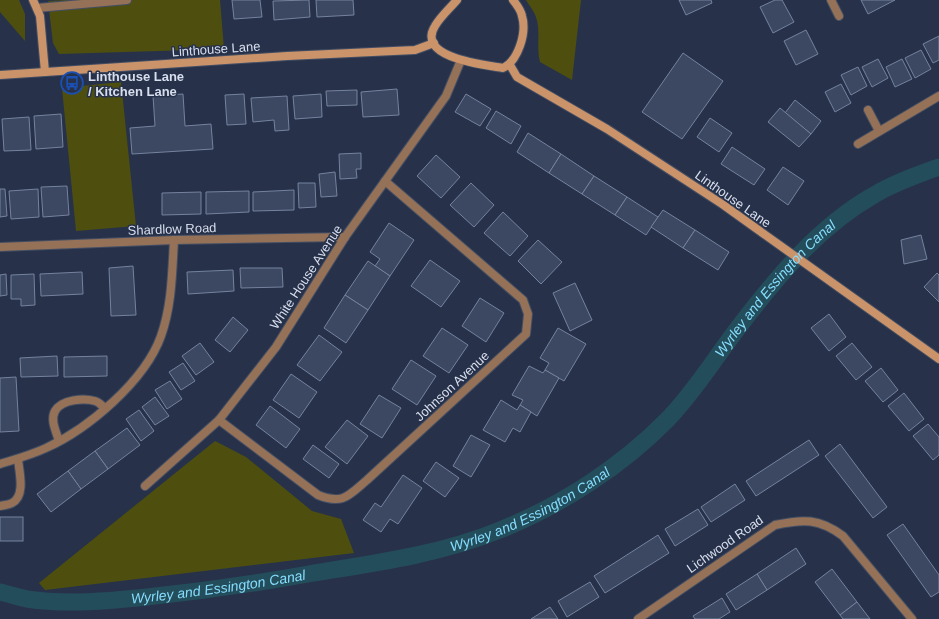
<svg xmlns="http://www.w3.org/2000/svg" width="939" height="619" viewBox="0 0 939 619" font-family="Arial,sans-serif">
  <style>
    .green { fill: #4e4f0e }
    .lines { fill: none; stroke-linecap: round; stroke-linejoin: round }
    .canal { stroke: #244d5b; stroke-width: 17 }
    .building { fill: #3c4862; stroke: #75829e }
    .street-casing { stroke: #434e64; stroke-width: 10 }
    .secondary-casing { stroke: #434e64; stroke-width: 10 }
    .street { stroke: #947157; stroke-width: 8 }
    .secondary { stroke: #cb9369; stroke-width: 8 }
    .labels { text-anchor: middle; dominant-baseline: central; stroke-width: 3; stroke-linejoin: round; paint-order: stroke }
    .street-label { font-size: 13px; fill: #d7deee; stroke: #27324a }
    .poi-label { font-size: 13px; font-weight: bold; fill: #d7deee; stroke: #27324a; text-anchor: start }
    .water-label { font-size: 14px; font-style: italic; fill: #85ddfd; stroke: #27324a }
  </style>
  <rect width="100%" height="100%" fill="#27324a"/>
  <g class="green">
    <path d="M0,0H19L25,14V41L0,12Z"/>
    <path d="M66,0H220L224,49L59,54L53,43L48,1Z"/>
    <path d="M526,0H581L572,80L540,62C536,47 541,31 536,17C534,11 529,5 526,0Z"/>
    <path d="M121,82L136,226L76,231L62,88Z"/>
    <path d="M215,441L246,457L312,511L341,519L354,553L45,590L39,583Z"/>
  </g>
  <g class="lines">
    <path class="canal" id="s1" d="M0,592C9,594 18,597 27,599C66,605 108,601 147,597C203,591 259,583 314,573C377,563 441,554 500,530C562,505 622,466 668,419C695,391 715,358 738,328C776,278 819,226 874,195C894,183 917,175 939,167"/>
  </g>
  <g class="building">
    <path d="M232,0H260L262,17L234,19Z"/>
    <path d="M309,0L310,17L274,20L273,1Z"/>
    <path d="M316,0H353L354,15L317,17Z"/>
    <path d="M679,0H711L712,3L686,15Z"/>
    <path d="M775,0H782L794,22L773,33L760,7Z"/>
    <path d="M861,0H895L868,14Z"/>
    <path d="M806,30L818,54L796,65L784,41Z"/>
    <path d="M939,36V60L933,63L923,44Z"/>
    <path d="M921,50L931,69L915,78L905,58Z"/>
    <path d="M683,53L723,81L682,139L642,112Z"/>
    <path d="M878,59L888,78L872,87L862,67Z"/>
    <path d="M902,59L912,79L895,87L886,67Z"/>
    <path d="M858,67L867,86L851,95L841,75Z"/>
    <path d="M841,84L851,103L835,112L825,92Z"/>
    <path d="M397,89L399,115L363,117L361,92Z"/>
    <path d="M357,90V105L327,106L326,91Z"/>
    <path d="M183,94L185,126L211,124L213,149L132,154L130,128L155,126L153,96Z"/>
    <path d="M244,94L246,124L227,125L225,95Z"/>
    <path d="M321,94L322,117L295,119L293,96Z"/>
    <path d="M466,94L491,109L480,126L455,112Z"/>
    <path d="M287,96L289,130L275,131L274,120L253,122L251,98Z"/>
    <path d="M795,100L821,121L811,134L785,113Z"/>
    <path d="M780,108L811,134L799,147L768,122Z"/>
    <path d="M496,111L521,126L511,144L486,128Z"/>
    <path d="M61,114L63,147L36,149L34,116Z"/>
    <path d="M29,117L31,150L4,151L2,119Z"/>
    <path d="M710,118L732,133L719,152L697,137Z"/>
    <path d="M528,133L561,154L549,173L517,152Z"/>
    <path d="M732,147L765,169L754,185L721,164Z"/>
    <path d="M361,153V169H356L357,178L340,179L339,154Z"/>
    <path d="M561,154L594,176L582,194L549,173Z"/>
    <path d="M436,155L460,177L441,198L417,176Z"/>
    <path d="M783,167L804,181L788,205L767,190Z"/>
    <path d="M335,172L337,196L321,197L319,174Z"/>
    <path d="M594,176L627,197L615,215L582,194Z"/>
    <path d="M298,183H315L316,207L299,208Z"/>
    <path d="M471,183L494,205L474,227L450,205Z"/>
    <path d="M67,186L69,215L43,217L41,187Z"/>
    <path d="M0,189H5L7,216L0,217Z"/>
    <path d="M38,189L39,217L11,219L9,191Z"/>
    <path d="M294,190V210L253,211V192Z"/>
    <path d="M249,191V212L206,214V192Z"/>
    <path d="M201,192V214L162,215V193Z"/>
    <path d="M627,197L658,217L646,235L615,215Z"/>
    <path d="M663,210L695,230L683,248L651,227Z"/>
    <path d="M503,212L528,236L510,256L484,233Z"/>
    <path d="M389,223L414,240L390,276L375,266L380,259L370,252Z"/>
    <path d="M695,230L729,252L718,270L683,248Z"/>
    <path d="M921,235L927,259L904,264L901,240Z"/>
    <path d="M538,240L562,262L541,284L518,261Z"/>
    <path d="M430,260L460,281L441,307L411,286Z"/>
    <path d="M368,261L390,276L368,310L345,295Z"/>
    <path d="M133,266L136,315L111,316L109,268Z"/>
    <path d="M240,268H282L283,287L241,288Z"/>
    <path d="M233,270L234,291L188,294L187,272Z"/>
    <path d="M82,272L83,294L41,296L40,274Z"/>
    <path d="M937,273L939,275V302L924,287Z"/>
    <path d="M6,274L7,295L0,296V275Z"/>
    <path d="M34,274L35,305L21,306V299H11V275Z"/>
    <path d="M575,283L592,320L570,331L553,293Z"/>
    <path d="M345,295L368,310L346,343L324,328Z"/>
    <path d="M480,298L504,313L486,342L462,326Z"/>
    <path d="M829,314L846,337L829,351L811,328Z"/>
    <path d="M233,317L248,330L230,352L215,340Z"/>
    <path d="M442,328L468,345L449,373L423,356Z"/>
    <path d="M558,328L586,344L564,381L545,370L549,363L540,358Z"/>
    <path d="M319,335L342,352L320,381L297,365Z"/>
    <path d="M200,343L214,362L196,375L182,356Z"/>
    <path d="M852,343L872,367L856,380L836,356Z"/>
    <path d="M57,356L58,376L21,377L20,358Z"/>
    <path d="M107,356V376L64,377V357Z"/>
    <path d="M411,360L436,376L417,405L392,389Z"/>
    <path d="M183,363L195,381L181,390L169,372Z"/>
    <path d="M529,366L543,373L545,370L559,378L537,416L520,405L523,400L512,395Z"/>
    <path d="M881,368L898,390L883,402L865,381Z"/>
    <path d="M291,374L317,392L299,418L273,400Z"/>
    <path d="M16,377L19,431L0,432V378Z"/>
    <path d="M170,381L182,399L167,409L155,390Z"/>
    <path d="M904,393L924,419L909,431L888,406Z"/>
    <path d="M379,395L401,408L382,438L360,424Z"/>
    <path d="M155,397L169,416L155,425L142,407Z"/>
    <path d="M501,400L517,410L520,405L531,412L520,432L513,428L505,442L483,430Z"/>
    <path d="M270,406L300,429L286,448L256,425Z"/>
    <path d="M139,410L154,431L141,441L126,419Z"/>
    <path d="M347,420L368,436L347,464L325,447Z"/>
    <path d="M928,424L939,437V455L933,460L913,436Z"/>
    <path d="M127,428L140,445L108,469L95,451Z"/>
    <path d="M471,435L490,445L471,477L453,466Z"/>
    <path d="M809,440L819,455L756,496L746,481Z"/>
    <path d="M840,444L887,507L873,518L825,456Z"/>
    <path d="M313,445L339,464L329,478L303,459Z"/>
    <path d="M95,451L108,469L81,489L68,471Z"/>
    <path d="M436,462L459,478L445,497L423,481Z"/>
    <path d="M68,471L81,489L51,512L37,494Z"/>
    <path d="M403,475L422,488L398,524L390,519L381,532L363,520L375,503L381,507Z"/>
    <path d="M735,484L745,500L711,522L701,507Z"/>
    <path d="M698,509L708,525L675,546L665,529Z"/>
    <rect x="0" y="517" width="23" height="24"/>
    <path d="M903,524L939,575V592L931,597L887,535Z"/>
    <path d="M658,535L669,553L605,593L594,576Z"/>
    <path d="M796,548L806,564L767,590L757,574Z"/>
    <path d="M832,569L857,602L840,615L815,582Z"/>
    <path d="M757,574L767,590L736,610L726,594Z"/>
    <path d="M590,582L599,597L567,617L558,601Z"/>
    <path d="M722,598L730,612L719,619H695L693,616Z"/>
    <path d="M857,602L870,619H843L840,615Z"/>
    <path d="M550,607L558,619H531Z"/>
  </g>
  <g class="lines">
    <g class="street-casing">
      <g id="street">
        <path d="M831,0L839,16"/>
        <path d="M37,8L127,0"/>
        <path d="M868,110L879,131"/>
        <path d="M858,144L939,96"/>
        <path d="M0,247L174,240L345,237"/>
        <path d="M219,420L318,495C343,505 348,496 367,480L526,334L528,314L523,300L385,181"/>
        <path d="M59,441C56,431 50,420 55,411C62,399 84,398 95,401C99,402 102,406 105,408"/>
        <path d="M0,464C16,459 31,455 46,448C88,429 145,381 161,336C172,305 172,273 174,240"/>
        <path d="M145,486L219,420L276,347L345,237L446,96L461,60"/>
        <path d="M0,506C4,505 9,505 12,503C26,496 19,471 18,459"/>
        <path d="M638,619L775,525C803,519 819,518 843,536L912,619"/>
      </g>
    </g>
    <g class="secondary-casing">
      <g id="secondary">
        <path d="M33,0L40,16L45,72"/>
        <path d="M457,0C450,8 440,17 435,26C415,58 486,65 503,68C518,61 527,33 522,16C521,10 517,5 513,0"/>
        <path d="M510,65L517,77L607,129L722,204L939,359"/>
        <path d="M0,75L287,56L415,50L434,43"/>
      </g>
    </g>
    <use href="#street" class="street"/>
    <use href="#secondary" class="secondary"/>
  </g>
  <defs>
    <g id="bus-ring" transform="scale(1.15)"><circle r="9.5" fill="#27324a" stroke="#1a4fb4" stroke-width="1.5"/><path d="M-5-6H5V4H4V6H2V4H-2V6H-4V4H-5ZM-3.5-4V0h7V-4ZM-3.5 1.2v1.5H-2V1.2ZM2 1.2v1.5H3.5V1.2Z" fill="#1a4fb4"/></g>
  </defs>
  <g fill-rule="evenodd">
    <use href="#bus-ring" x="72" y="83"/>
  </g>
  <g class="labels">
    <g class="street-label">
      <text transform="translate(216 49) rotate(-4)">Linthouse Lane</text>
      <text transform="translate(733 199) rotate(35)">Linthouse Lane</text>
      <text transform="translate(172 229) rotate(-2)">Shardlow Road</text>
      <text transform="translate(306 277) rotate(-57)">White House Avenue</text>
      <text transform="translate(452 386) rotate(-43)">Johnson Avenue</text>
      <text transform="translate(725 544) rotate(-35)">Lichwood Road</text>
    </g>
    <g class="poi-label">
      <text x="88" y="76">Linthouse Lane<tspan x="88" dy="15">/ Kitchen Lane</tspan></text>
    </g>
    <g class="water-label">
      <text stroke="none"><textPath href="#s1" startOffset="880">Wyrley and Essington Canal</textPath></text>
      <text stroke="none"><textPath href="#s1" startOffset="544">Wyrley and Essington Canal</textPath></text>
      <text stroke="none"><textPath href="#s1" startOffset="220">Wyrley and Essington Canal</textPath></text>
    </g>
  </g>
</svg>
